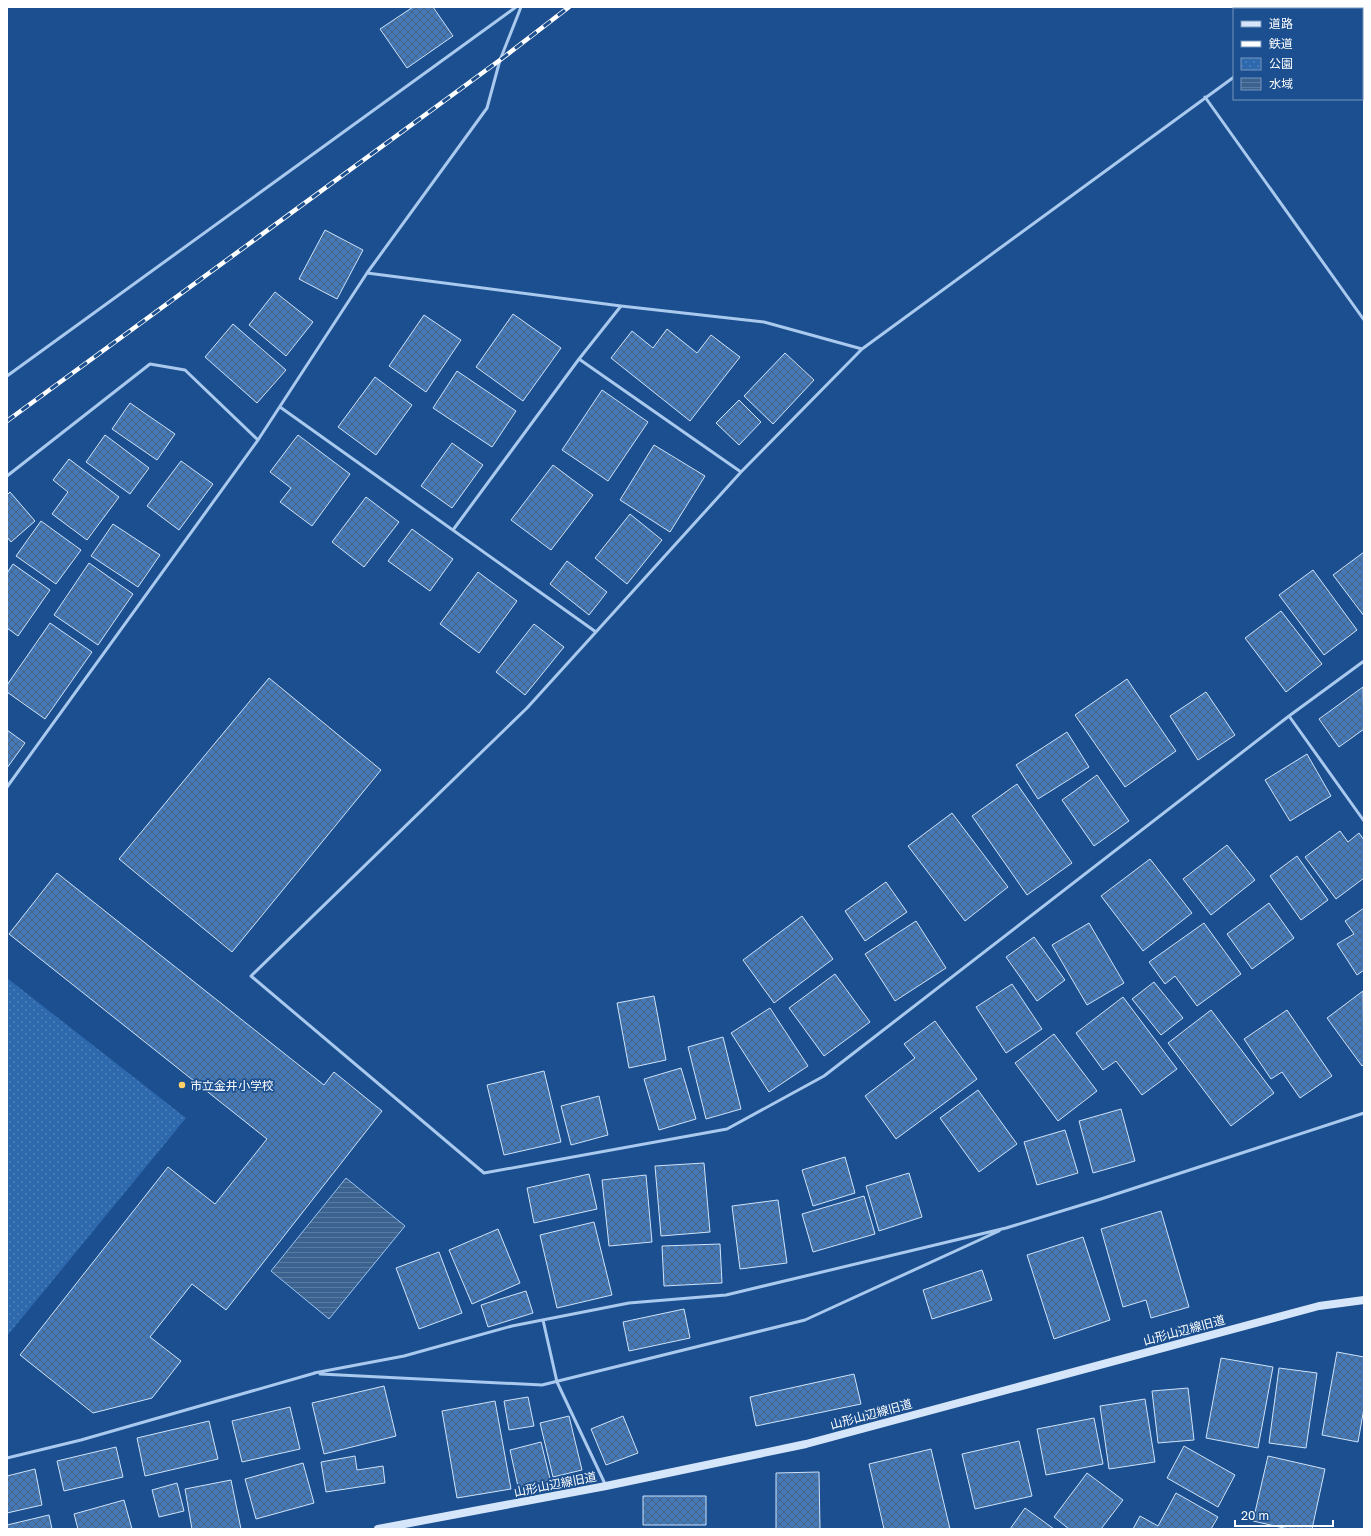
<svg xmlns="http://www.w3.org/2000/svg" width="1371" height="1536" font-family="'Golos Text','Noto Sans JP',sans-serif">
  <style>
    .park { fill: url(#park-dots) }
    .water { fill: url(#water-rules); stroke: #9cc4f0 }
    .building { fill: url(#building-cross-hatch); stroke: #cfe3fa }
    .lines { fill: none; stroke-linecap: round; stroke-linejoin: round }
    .lane { stroke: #a9c9ee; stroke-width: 3 }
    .secondary { stroke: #d6e6fa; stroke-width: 8 }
    .rail-casing { stroke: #fff; stroke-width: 4.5 }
    .rail { stroke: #1b4f8f; stroke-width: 3; stroke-dasharray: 9; stroke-linecap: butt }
    .poi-dot { fill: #ffd166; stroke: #1b4f8f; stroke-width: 1.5 }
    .labels { text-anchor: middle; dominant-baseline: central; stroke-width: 3.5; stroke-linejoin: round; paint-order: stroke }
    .poi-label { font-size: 12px; fill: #fff; stroke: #1b4f8f; text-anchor: start }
    .street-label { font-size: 12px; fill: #fff; stroke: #1b4f8f }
  </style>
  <defs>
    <pattern id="park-dots" width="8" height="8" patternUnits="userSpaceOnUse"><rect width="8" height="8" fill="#2e69ad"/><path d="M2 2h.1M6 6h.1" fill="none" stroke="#4d80b9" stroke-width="1.8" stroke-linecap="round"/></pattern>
    <pattern id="water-rules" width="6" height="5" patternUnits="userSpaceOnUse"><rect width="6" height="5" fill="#3c6290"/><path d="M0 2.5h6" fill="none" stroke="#597aa1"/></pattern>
    <pattern id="building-cross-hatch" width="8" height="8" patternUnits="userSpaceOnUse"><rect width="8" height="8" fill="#4478b7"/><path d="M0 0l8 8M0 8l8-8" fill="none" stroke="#486282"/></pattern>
  </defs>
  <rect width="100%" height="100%" fill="#1b4f8f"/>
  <!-- park -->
  <path class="park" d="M7,978L186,1118L7,1336Z"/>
  <!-- water -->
  <path class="water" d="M346,1178L405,1226L329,1319L271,1271Z"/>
  <!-- building -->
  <path class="building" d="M413,7H433L453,36L407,68L380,29Z
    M325,230L363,250L337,299L299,279Z
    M275,292L313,322L286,356L249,325Z
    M513,314L561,348L523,401L476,367Z
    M424,315L461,340L426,392L389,366Z
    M233,324L286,370L257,403L205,357Z
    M667,329L697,353L711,335L740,357L690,421L611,358L632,331L653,348Z
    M785,353L814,380L773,424L744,396Z
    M457,371L516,411L492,447L433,408Z
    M375,377L412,405L376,455L338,427Z
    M602,390L648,422L608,481L562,450Z
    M739,400L761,422L739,445L716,423Z
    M130,403L175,434L157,460L112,429Z
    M105,435L149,468L130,494L86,462Z
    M298,435L350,474L312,526L280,502L291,488L270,472Z
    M452,443L483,465L452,508L421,486Z
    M654,445L705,476L670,532L620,500Z
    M69,459L119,497L87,540L52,514L68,492L53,480Z
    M181,461L213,484L179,530L147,506Z
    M553,465L593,495L551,550L511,520Z
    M10,492L35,521L11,542L7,537V495Z
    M366,497L399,522L364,567L332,542Z
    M630,514L662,540L627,584L595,558Z
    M41,521L81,550L56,584L16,556Z
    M113,524L160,555L138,587L91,556Z
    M412,529L453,559L430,591L388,561Z
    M1364,552V616L1333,575Z
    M567,561L607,592L589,615L550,584Z
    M89,563L133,594L98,645L54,615Z
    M13,564L50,590L18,636L7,628V573Z
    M1313,570L1357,630L1324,655L1279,595Z
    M478,572L517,601L479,653L440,624Z
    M1281,611L1322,664L1286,692L1245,638Z
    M50,623L92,652L45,719L7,692V685Z
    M534,624L564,647L525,695L496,672Z
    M269,678L381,770L232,952L119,859Z
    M1127,679L1176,751L1125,787L1075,715Z
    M1363,687L1364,729L1339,747L1319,719Z
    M1206,692L1235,735L1198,760L1170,716Z
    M7,730L25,743L7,768Z
    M1067,732L1089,767L1038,799L1016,765Z
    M1307,754L1331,796L1290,821L1265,780Z
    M1097,775L1129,821L1094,846L1062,800Z
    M1017,784L1072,863L1027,895L972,816Z
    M952,813L1008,887L965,921L908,846Z
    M1340,831L1348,842L1359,833L1364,840V878L1336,899L1305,857Z
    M1227,845L1255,880L1211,915L1183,879Z
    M1297,856L1328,900L1301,920L1270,876Z
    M1150,859L1192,913L1143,951L1101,896Z
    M57,873L324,1085L334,1072L382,1111L226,1310L192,1284L150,1337L181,1361L152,1398L93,1413L20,1355L168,1167L215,1204L267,1139L9,934Z
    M886,882L907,912L865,941L845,911Z
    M1269,903L1294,938L1252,969L1227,934Z
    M1364,908V970L1357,975L1337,944L1354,934L1345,921Z
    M802,916L833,959L774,1003L743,960Z
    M916,921L946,968L895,1001L865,954Z
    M1089,923L1124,983L1087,1005L1052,945Z
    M1204,923L1241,974L1197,1006L1175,976L1165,984L1149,962Z
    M1034,937L1065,980L1037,1001L1006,957Z
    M835,974L870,1022L824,1056L789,1008Z
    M1154,982L1183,1018L1161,1035L1132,999Z
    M1012,984L1042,1029L1006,1053L976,1007Z
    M1363,991L1364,1064L1362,1066L1327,1018Z
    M654,996L666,1060L629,1068L617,1003Z
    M1123,997L1177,1069L1142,1095L1116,1061L1103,1070L1076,1033Z
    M770,1008L808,1066L769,1092L731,1033Z
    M1211,1010L1274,1093L1231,1126L1168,1043Z
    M1287,1010L1332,1076L1300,1098L1282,1072L1271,1079L1244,1039Z
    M935,1021L977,1079L896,1139L865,1096L915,1058L904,1044Z
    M1054,1034L1097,1091L1058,1121L1015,1063Z
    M723,1037L741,1109L706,1119L688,1047Z
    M681,1068L696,1119L659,1130L644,1079Z
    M544,1071L561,1142L504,1155L487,1085Z
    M978,1090L1017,1144L979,1172L940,1118Z
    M599,1096L608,1135L571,1145L561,1106Z
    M1121,1109L1135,1161L1093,1173L1079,1121Z
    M1065,1130L1078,1173L1037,1185L1024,1142Z
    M845,1157L855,1193L813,1206L802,1170Z
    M704,1163L710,1232L661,1236L655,1166Z
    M909,1173L922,1217L879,1231L866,1186Z
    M589,1174L597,1209L534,1223L527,1188Z
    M646,1175L652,1242L609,1246L602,1180Z
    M864,1196L875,1234L813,1252L802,1214Z
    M778,1200L787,1263L740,1269L732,1206Z
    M1161,1211L1189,1307L1151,1318L1146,1300L1123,1307L1101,1229Z
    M594,1222L612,1295L557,1308L540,1235Z
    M498,1229L520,1283L472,1304L449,1250Z
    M1083,1237L1110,1320L1054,1339L1027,1255Z
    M720,1244L722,1283L664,1286L662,1246Z
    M439,1252L462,1313L419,1329L396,1268Z
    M982,1270L992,1300L932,1319L923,1290Z
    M526,1291L533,1313L488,1327L481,1305Z
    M684,1309L690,1338L629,1351L623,1322Z
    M1337,1352L1364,1357V1408L1358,1442L1322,1435Z
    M1221,1358L1273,1367L1258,1448L1206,1438Z
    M1279,1368L1317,1373L1306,1448L1269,1443Z
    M854,1374L861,1404L756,1426L750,1397Z
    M384,1386L396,1436L324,1454L312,1403Z
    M1188,1388L1194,1440L1158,1443L1152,1391Z
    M528,1397L534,1426L509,1430L504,1401Z
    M1145,1399L1155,1462L1109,1469L1100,1406Z
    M495,1401L511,1489L457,1498L442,1411Z
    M290,1407L300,1449L242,1462L232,1421Z
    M569,1416L582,1470L553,1477L540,1423Z
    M623,1416L638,1453L606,1465L591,1429Z
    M1094,1418L1103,1464L1046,1475L1037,1429Z
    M209,1421L218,1459L145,1476L137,1438Z
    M1019,1441L1032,1496L975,1509L962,1454Z
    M541,1442L551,1483L519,1491L510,1450Z
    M1184,1446L1235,1475L1218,1507L1167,1478Z
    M116,1447L123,1477L64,1491L57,1461Z
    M931,1449L950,1529H884L869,1464Z
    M355,1456L357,1470L383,1466L385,1483L326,1492L321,1462Z
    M1268,1456L1325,1469L1312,1529H1288L1253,1521Z
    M303,1463L314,1503L256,1519L245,1479Z
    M35,1469L42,1505L7,1513V1476Z
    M819,1472L820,1529H776V1473Z
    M1087,1473L1123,1500L1101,1529H1069L1054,1517Z
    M231,1480L241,1529H192L185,1489Z
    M177,1483L184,1511L159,1517L152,1490Z
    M1176,1493L1218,1517L1211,1529H1133L1140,1516L1158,1526Z
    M643,1496H706V1525H643Z
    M124,1500L132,1529H78L74,1514Z
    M1025,1508L1054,1529H1010Z
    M49,1515L52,1529H7V1525Z"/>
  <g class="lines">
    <!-- lane -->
    <path class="lane" d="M1329,9L1332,7
      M1205,97L1364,320
      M367,273L621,306L764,322L862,349L1234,77
      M862,349L741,472L527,708L251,976L484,1173L727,1129L824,1076L1289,716L1364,661
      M579,359L741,472
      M7,376L516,7
      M280,407L596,632
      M7,476L150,364L185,370L258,440
      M453,530L579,359L621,306
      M1289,716L1364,821
      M7,787L258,440L367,273L487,108L500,60L521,7
      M543,1320L557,1382L606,1486
      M314,1373L404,1356L512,1326L629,1303L726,1295L1006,1228L1101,1199L1364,1113
      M320,1374L542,1385L805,1320L999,1231
      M7,1458L81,1440L315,1373"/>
    <!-- secondary -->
    <path class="secondary" d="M378,1529L606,1486L806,1444L1319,1306L1364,1300"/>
    <defs>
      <path id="rail" d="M7,421L500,60L569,7"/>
    </defs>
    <!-- rail casing -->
    <use href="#rail" class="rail-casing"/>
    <!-- rail -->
    <use href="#rail" class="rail"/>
  </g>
  <!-- markers -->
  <circle class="poi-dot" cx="182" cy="1085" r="4"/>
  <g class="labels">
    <!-- poi labels -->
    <g class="poi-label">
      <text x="190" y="1085">市立金井小学校</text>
    </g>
    <!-- street labels -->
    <g class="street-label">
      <text transform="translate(1184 1330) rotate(-15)">山形山辺線旧道</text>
      <text transform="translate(871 1414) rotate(-15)">山形山辺線旧道</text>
      <text transform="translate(555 1484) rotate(-11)">山形山辺線旧道</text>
    </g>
  </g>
  <!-- border -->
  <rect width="1371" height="1536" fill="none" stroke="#ffffff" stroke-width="16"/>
  <!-- legend -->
  <rect x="1233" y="8" width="130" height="92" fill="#1b4f8f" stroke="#7695bc"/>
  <rect x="1241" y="21" width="20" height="6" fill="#d6e6fa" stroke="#7695bc"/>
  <text x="1269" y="28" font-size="12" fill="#ffffff">道路</text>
  <rect x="1241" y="41" width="20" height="6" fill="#ffffff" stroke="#7695bc"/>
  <text x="1269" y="48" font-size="12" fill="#ffffff">鉄道</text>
  <rect x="1241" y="58" width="20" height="12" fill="url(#park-dots)" stroke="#7695bc"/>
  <text x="1269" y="68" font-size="12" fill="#ffffff">公園</text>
  <rect x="1241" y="78" width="20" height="12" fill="url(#water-rules)" stroke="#7695bc"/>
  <text x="1269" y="88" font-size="12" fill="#ffffff">水域</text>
  <!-- scale -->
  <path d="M1235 1520v6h98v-6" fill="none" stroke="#ffffff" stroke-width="2"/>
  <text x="1241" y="1520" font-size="12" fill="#ffffff" stroke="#1b4f8f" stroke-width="3" paint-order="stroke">20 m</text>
</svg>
